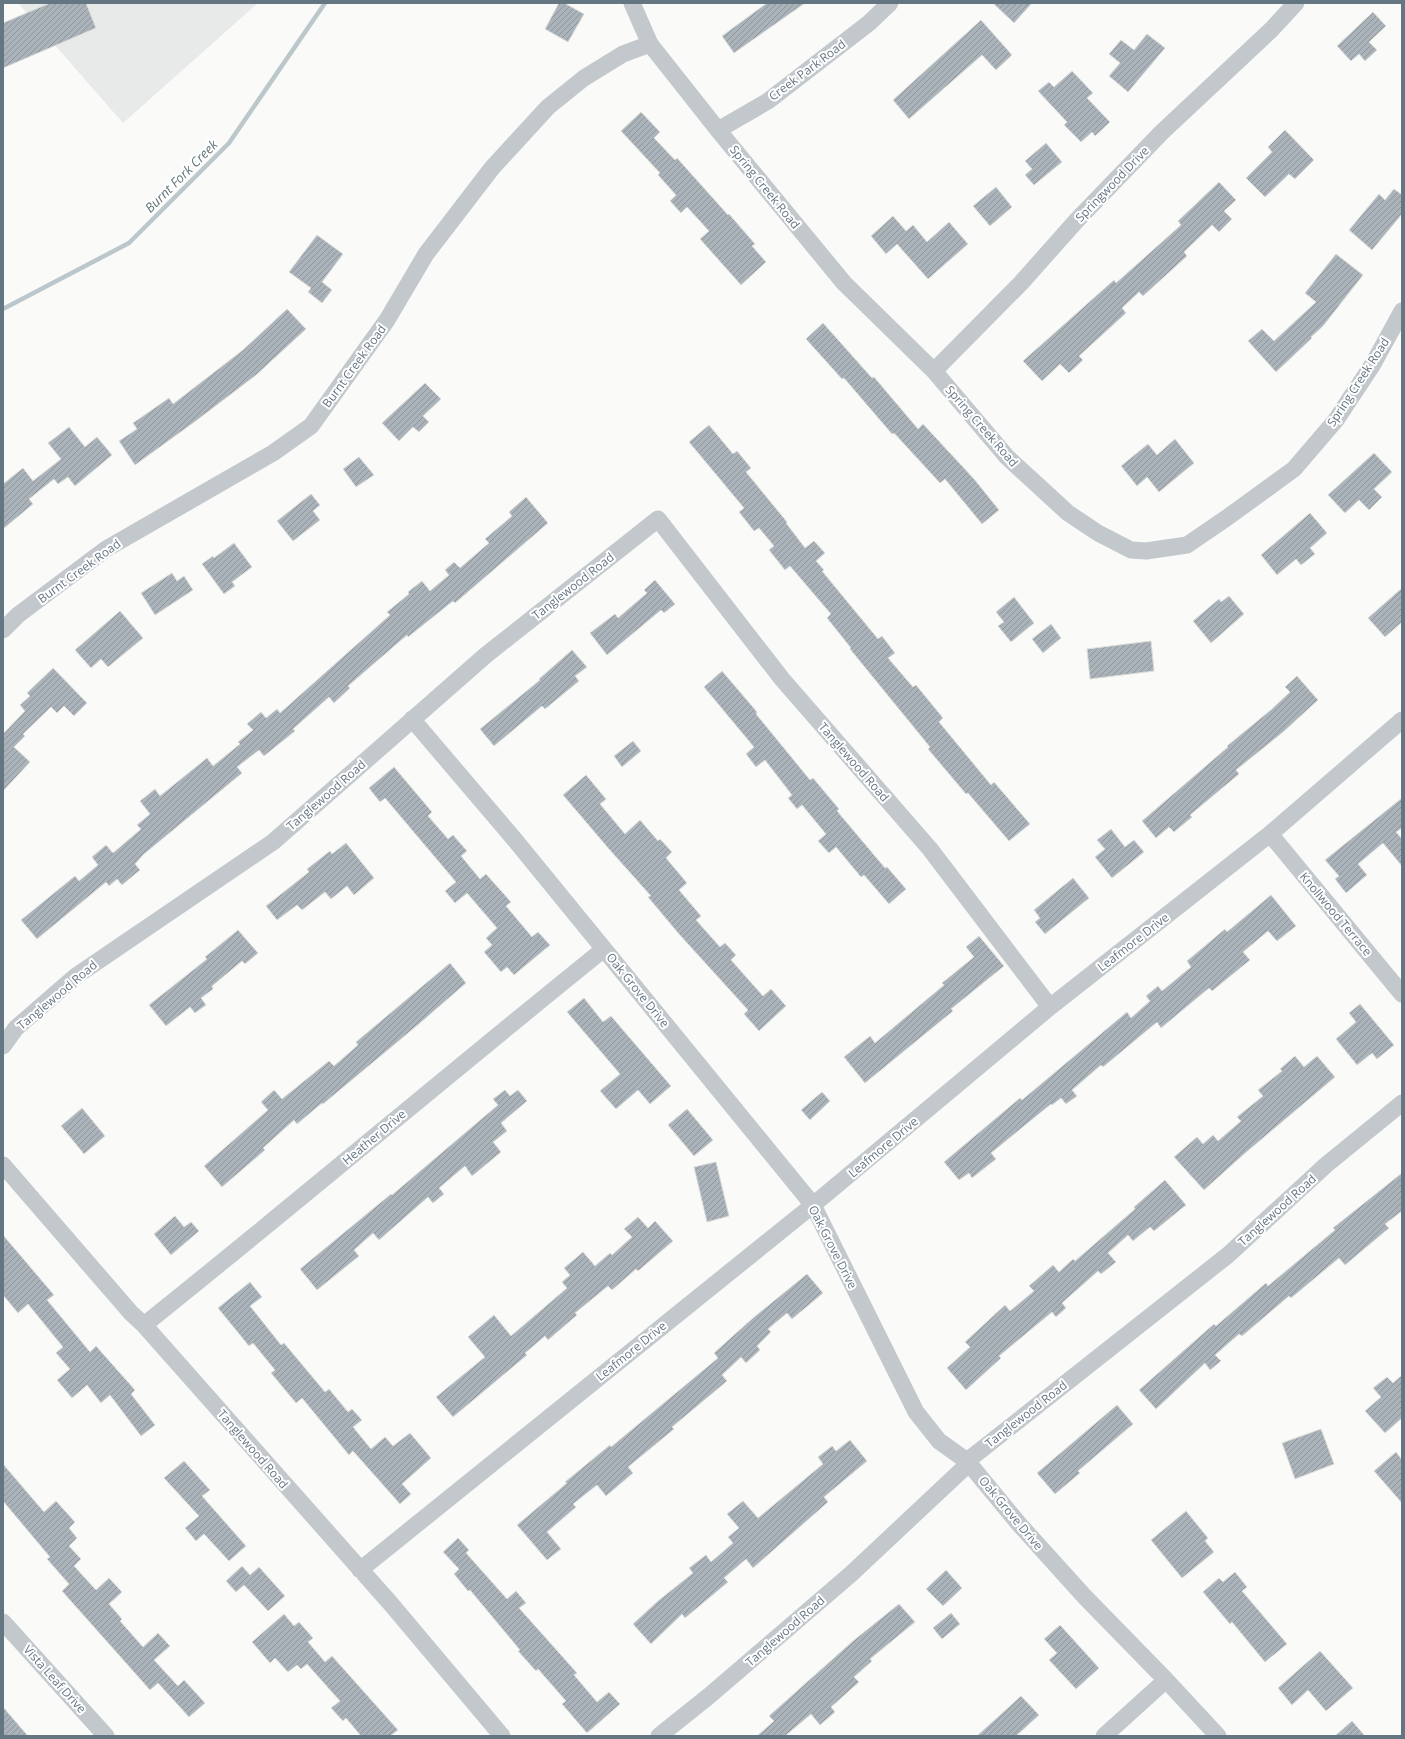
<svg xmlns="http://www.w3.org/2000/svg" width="1405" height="1739" font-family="'Open Sans',sans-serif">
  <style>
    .built { fill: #e8e9e9 }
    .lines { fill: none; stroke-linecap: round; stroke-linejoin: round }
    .stream { stroke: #bbc7cb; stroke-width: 4.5 }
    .building { fill: url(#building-hatch); stroke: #dcdcda }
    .street { stroke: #c3c8cc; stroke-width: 17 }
    .labels { text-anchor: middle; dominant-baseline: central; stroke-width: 4; stroke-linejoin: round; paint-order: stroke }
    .street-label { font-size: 12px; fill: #657683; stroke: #fff }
    .water-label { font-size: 13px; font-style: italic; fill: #60757c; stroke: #fff }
  </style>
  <defs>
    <pattern id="building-hatch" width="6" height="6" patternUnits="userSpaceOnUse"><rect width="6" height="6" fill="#aab3b9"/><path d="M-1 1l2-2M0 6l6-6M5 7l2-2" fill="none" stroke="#8e969c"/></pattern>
  </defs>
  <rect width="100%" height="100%" fill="#fafaf8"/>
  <!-- built -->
  <path class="built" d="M18,3H258L123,123Z"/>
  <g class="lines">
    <!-- stream -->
    <path class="stream" d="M3,309L129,243L229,143L325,3"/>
  </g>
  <!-- building -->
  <path class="building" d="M50,3H86L96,28L3,68V23Z
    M559,3H564L584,14L568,42L545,29Z
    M767,3H805L734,53L722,36Z
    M993,3H1032L1014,23Z
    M1373,12L1386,26L1369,42L1377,50L1365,61L1359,54L1351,61L1337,46Z
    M981,20L1012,55L996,70L982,55L909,119L893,100Z
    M1147,34L1165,48L1128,92L1109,76L1120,63L1109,54L1121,40L1134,50Z
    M1072,71L1093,93L1087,98L1110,122L1095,136L1092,132L1081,142L1064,125L1067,122L1038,91L1049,82L1054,87Z
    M641,112L660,132L654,138L675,160L677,158L728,215L729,214L755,244L752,246L766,262L741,285L700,239L709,231L687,207L681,213L670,201L676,195L658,175L660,173L621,131Z
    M1285,130L1314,160L1295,179L1289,174L1265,197L1246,178L1272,152L1268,147Z
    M1046,143L1062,162L1034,185L1025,175L1032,169L1025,161Z
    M1219,182L1236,200L1224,211L1232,219L1219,232L1212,225L1184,252L1187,256L1143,296L1139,292L1122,308L1126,313L1079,356L1083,360L1069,373L1060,364L1042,381L1023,361L1114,280L1116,283L1181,225L1178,221Z
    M996,187L1012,207L990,226L973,206Z
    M1394,189L1402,195V214L1372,250L1349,230L1379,194L1385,200Z
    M893,216L906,231L913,225L927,242L949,222L968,244L928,279L897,244L886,254L871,236Z
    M317,235L343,254L322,282L332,290L322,303L308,292L311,288L289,272Z
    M1336,254L1363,275L1323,326L1311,337L1312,338L1276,372L1248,341L1262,329L1274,341L1316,302L1305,293Z
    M287,309L306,329L256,375L197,420L135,465L119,441L137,429L133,423L169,398L173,404L243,350Z
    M823,323L872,378L874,377L918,429L923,424L974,479L999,510L982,524L945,479L940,483L894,433L892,434L844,378L842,379L806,339Z
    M425,383L441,399L423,416L429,422L419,432L413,427L399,441L382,423Z
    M709,425L733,454L737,451L751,468L746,472L787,522L786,523L805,548L814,541L825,553L816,561L824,570L822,571L878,639L882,636L895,653L888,658L913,687L916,685L943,718L939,722L991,785L994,782L1030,824L1009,841L968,793L966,794L928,749L930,747L850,649L851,648L827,618L831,614L790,566L785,570L769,550L774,546L759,528L754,531L739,512L744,508L689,442Z
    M69,427L85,447L97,437L112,455L75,486L68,477L58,484L54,479L29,499L33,504L3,529V484L23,468L33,481L61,459L48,443Z
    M1175,439L1194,463L1159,492L1147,477L1137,486L1121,466L1148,444L1157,455Z
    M1374,453L1392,472L1374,489L1382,497L1369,510L1359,500L1345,513L1328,495Z
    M359,457L374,475L356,487L343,469Z
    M311,494L320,505L313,511L320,520L293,541L277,521Z
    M526,497L548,523L455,603L453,601L408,637L407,635L348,686L350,688L334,703L329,697L293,729L295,731L264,756L259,750L237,767L242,773L144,854L135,864L140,870L122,885L117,879L109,886L106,882L37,939L21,920L75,876L79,881L98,865L92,857L106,845L113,853L141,829L137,825L150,814L140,801L155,789L160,796L207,758L213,766L240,744L238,742L253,730L247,724L261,712L266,718L277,709L280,713L390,615L387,612L409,594L408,592L422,581L430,591L449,575L445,570L454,562L460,568L489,543L485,539L512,516L509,512Z
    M1310,513L1327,533L1310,548L1315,554L1301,565L1296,559L1277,575L1261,555Z
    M234,543L252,567L232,582L235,586L224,594L202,564L213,556L214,558Z
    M172,573L177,581L184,576L193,590L155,615L141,593Z
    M655,580L675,604L664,613L661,610L607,655L590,633L615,614L618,618L647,593L644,590Z
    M1402,588V622L1385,637L1368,618Z
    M1229,596L1244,614L1211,643L1193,621L1219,599L1221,602Z
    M1014,597L1034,623L1011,642L998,626L1004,622L996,612Z
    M120,611L143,638L108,667L101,659L91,668L75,650Z
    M1051,624L1061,638L1043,653L1032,639Z
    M1151,641L1154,671L1090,679L1087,649Z
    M572,650L587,667L575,676L579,681L545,709L542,706L494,746L480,729L540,680L539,679Z
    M53,668L87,703L74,716L64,706L57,713L51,707L23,734L25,736L14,747L30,762L3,791V734L25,711L20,705L30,696L27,693Z
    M722,671L757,712L756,714L810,780L813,778L839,809L837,811L885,868L887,867L906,889L889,904L864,875L861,877L836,847L829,853L818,841L826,834L802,805L797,809L788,798L792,795L765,760L756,767L746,754L754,747L704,687Z
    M1297,676L1318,700L1283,732L1236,770L1239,774L1190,815L1192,817L1174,832L1169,827L1156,838L1142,821L1228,747L1227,746L1272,709L1290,692L1285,687Z
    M633,741L641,751L622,767L614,756Z
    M394,767L432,812L428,816L448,839L453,835L467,851L461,856L480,879L486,874L511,902L506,906L532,937L538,932L550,945L514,975L507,967L501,972L484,952L492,945L486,938L497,928L467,893L455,903L445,891L456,882L385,798L380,802L369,788Z
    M586,775L606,799L600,804L625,834L640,820L658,841L660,839L672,852L666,858L687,883L679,890L701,916L696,920L720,947L725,943L736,955L731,960L763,996L771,989L786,1006L759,1031L744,1014L748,1010L679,934L648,897L651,896L609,849L563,795Z
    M1402,798V828L1396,832L1402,839V866L1383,843L1358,864L1367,875L1346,893L1335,879L1339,876L1325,860Z
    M1111,829L1125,847L1134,840L1144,852L1112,878L1095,857L1105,849L1097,840Z
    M346,843L374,878L354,895L347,886L331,899L325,892L302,910L297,905L277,920L266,906L309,872L307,869L330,851L332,854Z
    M1073,878L1089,898L1045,934L1035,922L1040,918L1034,910Z
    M1271,895L1296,926L1277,941L1268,931L1243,952L1250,960L1212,991L1209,988L1161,1028L1157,1022L1103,1067L1101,1065L1072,1090L1077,1096L1066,1104L1061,1098L1052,1105L1051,1104L991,1153L996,1159L972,1178L969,1173L959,1180L944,1162L1020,1098L1022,1100L1127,1012L1131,1018L1150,1001L1146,996L1158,986L1162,991L1191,967L1187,961L1225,929L1227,932Z
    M238,930L258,953L245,964L242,961L212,986L213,989L201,998L206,1005L195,1013L190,1007L166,1026L149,1005L207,959L205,957Z
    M979,936L1004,966L951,1009L953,1011L865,1083L844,1057L870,1036L875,1043L944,985L942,983L974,957L966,947Z
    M450,963L466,983L420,1023L323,1104L322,1103L297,1124L294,1120L263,1148L265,1150L222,1187L204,1166L268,1110L261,1102L274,1090L282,1099L329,1061L334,1066L358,1045L356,1042Z
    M584,998L603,1022L611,1016L671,1086L650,1104L638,1090L616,1109L600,1091L620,1074L567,1012Z
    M1360,1004L1394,1045L1377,1059L1372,1053L1357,1065L1336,1039L1356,1022L1349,1013Z
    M1295,1056L1304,1067L1317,1056L1335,1077L1244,1154L1204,1190L1174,1157L1197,1137L1203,1144L1213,1135L1218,1141L1241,1121L1237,1117L1263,1096L1258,1090L1282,1071L1280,1069Z
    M505,1090L510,1096L518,1090L527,1101L501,1123L507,1131L493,1142L501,1152L472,1176L465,1166L439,1188L444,1194L433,1203L428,1197L379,1240L373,1233L354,1250L359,1256L317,1290L300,1269L391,1194L392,1195L498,1105L493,1099Z
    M822,1092L830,1101L810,1120L801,1110Z
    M82,1108L105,1136L84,1154L61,1126Z
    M687,1109L713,1140L694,1156L668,1125Z
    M716,1162L729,1216L707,1222L694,1167Z
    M1402,1173V1211L1385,1224L1389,1228L1345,1265L1339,1258L1291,1298L1289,1296L1242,1336L1239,1334L1215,1355L1221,1361L1210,1370L1205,1363L1156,1409L1139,1390L1214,1324L1216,1326L1266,1283L1268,1286L1335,1230L1333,1228Z
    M1165,1180L1186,1205L1154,1231L1150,1227L1133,1241L1128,1235L1108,1253L1116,1262L1101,1274L1098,1271L1062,1303L1066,1308L1056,1317L1052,1312L999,1356L1001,1358L966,1390L947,1368L970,1347L965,1342L1005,1305L1010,1311L1034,1291L1029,1286L1053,1265L1059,1272L1073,1259L1075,1261L1135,1209L1134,1207Z
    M175,1216L184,1227L191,1222L199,1231L171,1255L154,1234Z
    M638,1217L648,1228L655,1221L673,1241L638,1271L636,1269L612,1290L608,1286L575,1313L577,1315L548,1340L545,1336L525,1353L527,1355L453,1417L436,1397L485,1357L468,1337L494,1315L511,1336L567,1288L562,1282L570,1275L564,1268L583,1252L595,1266L610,1253L612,1255L632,1237L624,1229Z
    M3,1235L54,1295L47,1300L90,1352L96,1346L135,1390L131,1394L155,1425L141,1436L110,1395L101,1403L87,1385L72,1398L57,1380L70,1369L56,1353L63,1347L28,1304L18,1313L3,1295Z
    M807,1274L823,1293L792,1319L787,1313L768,1329L771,1332L757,1346L760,1350L746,1363L741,1357L722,1375L727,1381L672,1427L674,1429L628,1467L633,1473L606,1496L597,1485L573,1504L576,1507L547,1532L561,1549L547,1560L517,1525L567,1483L565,1482L610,1445L611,1447L718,1358L714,1353L753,1318Z
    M250,1282L262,1297L250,1306L281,1345L284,1343L325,1392L329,1389L348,1412L352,1409L362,1420L353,1427L371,1449L385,1437L393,1446L410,1433L431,1458L402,1484L411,1494L400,1504L353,1451L349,1455L302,1398L296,1403L271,1373L275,1370L253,1343L249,1346L218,1308Z
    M1402,1375V1418L1385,1433L1365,1411L1381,1397L1373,1388L1387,1377L1393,1383Z
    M1117,1405L1133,1424L1078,1471L1080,1473L1055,1494L1037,1473Z
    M1321,1429L1334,1464L1295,1479L1282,1443Z
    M850,1440L867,1461L824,1497L828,1502L753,1568L746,1559L724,1578L728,1582L685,1618L682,1614L651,1644L633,1624L658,1601L693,1573L689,1568L706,1555L711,1562L733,1543L728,1537L739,1528L727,1514L743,1501L758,1518L823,1464L818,1457L832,1446L836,1451Z
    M1396,1452L1402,1460V1503L1374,1471Z
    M184,1461L210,1490L202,1496L246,1546L229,1561L204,1534L196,1541L185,1528L199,1516L164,1478Z
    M3,1464L44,1512L56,1501L75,1522L69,1528L77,1538L69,1546L81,1559L74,1566L96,1590L109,1578L122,1592L109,1604L122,1619L120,1621L143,1647L158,1633L170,1646L154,1660L178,1686L184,1680L205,1703L189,1717L158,1683L150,1690L62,1591L69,1584L47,1559L50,1557L3,1501Z
    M1186,1511L1208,1538L1205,1541L1214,1552L1182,1578L1151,1540Z
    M458,1538L469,1550L466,1553L507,1599L516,1591L526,1603L519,1608L577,1673L574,1675L597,1702L609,1692L620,1704L587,1733L562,1704L566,1701L538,1669L536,1671L518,1651L520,1650L470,1590L468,1591L454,1574L459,1569L443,1552Z
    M242,1566L250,1575L259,1567L285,1596L268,1611L244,1585L236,1592L226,1581Z
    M946,1570L962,1588L943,1606L926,1589Z
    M1235,1572L1247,1587L1242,1591L1287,1644L1265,1662L1232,1622L1230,1624L1203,1592L1219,1578L1223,1582Z
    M899,1604L915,1622L870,1659L872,1661L854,1677L859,1682L831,1707L835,1712L820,1725L811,1714L785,1736H757L774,1721L769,1716L853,1641Z
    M951,1613L960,1624L942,1639L933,1628Z
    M284,1614L294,1626L299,1622L313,1638L308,1642L325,1662L332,1656L398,1730L390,1736H361L346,1718L343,1721L331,1708L340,1701L307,1664L301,1669L297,1665L288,1672L275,1658L270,1663L252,1642Z
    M1060,1625L1099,1668L1076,1689L1049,1660L1057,1653L1044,1639Z
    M1320,1651L1353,1688L1326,1711L1308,1690L1292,1705L1278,1688Z
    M1021,1696L1039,1715L1016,1736H977Z
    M3,1707L28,1736H3Z
    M1352,1721L1365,1736H1335Z"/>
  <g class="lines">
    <!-- street -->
    <path class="street" d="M632,3L650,44L718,130L844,283L934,371L1007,457L1068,513L1098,533L1131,550L1146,551L1187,545L1228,517L1294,469L1336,420L1373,364L1402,311
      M718,130L768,101L869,23L890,3
      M934,371L1021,283L1077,220L1162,132L1271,30L1296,3
      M3,630L18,615L106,549L273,453L311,426L387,320L426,254L492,168L548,107L584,78L623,54L650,44
      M412,719L515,840L813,1205L916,1412L939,1441L967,1461L1019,1524L1084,1596L1166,1680L1218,1736
      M1270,834L1402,994
      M3,1046L16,1028L76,976L273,842L486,655L658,519L782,679L930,849L1050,1007
      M3,1165L131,1313L144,1325L391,1604L502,1736
      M144,1325C299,1201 450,1073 604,949
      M360,1570L813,1205L1050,1007L1270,834L1402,720
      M3,1622L106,1736
      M659,1736L709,1696L851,1574L964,1468L967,1461L1228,1255L1326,1165L1402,1103
      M1104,1736L1166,1680"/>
  </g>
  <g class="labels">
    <!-- street labels -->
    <g class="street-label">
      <text transform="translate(807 70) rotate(-37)">Creek Park Road</text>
      <text transform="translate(1112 184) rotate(-46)">Springwood Drive</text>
      <text transform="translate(765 187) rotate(51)">Spring Creek Road</text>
      <text transform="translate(354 366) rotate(-54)">Burnt Creek Road</text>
      <text transform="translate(1358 382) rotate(-57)">Spring Creek Road</text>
      <text transform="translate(982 426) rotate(49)">Spring Creek Road</text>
      <text transform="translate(79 571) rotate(-36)">Burnt Creek Road</text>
      <text transform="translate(573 586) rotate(-38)">Tanglewood Road</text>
      <text transform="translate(854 762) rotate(49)">Tanglewood Road</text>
      <text transform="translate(326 795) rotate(-41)">Tanglewood Road</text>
      <text transform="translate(1336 914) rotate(50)">Knollwood Terrace</text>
      <text transform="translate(1133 942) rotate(-38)">Leafmore Drive</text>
      <text transform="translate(638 990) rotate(51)">Oak Grove Drive</text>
      <text transform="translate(57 995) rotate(-40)">Tanglewood Road</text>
      <text transform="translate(374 1137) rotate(-40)">Heather Drive</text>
      <text transform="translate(883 1147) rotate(-40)">Leafmore Drive</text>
      <text transform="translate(1277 1210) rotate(-42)">Tanglewood Road</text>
      <text transform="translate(833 1247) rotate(63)">Oak Grove Drive</text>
      <text transform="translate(631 1351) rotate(-39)">Leafmore Drive</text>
      <text transform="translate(1026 1414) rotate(-38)">Tanglewood Road</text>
      <text transform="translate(253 1449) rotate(49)">Tanglewood Road</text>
      <text transform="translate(1011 1513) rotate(50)">Oak Grove Drive</text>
      <text transform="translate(785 1631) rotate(-41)">Tanglewood Road</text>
      <text transform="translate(55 1679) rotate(48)">Vista Leaf Drive</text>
    </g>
    <!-- water labels -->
    <g class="water-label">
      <text transform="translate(181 176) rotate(-45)">Burnt Fork Creek</text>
    </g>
  </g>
  <!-- border -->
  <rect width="1405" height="1739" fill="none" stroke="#657683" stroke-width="8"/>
</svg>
